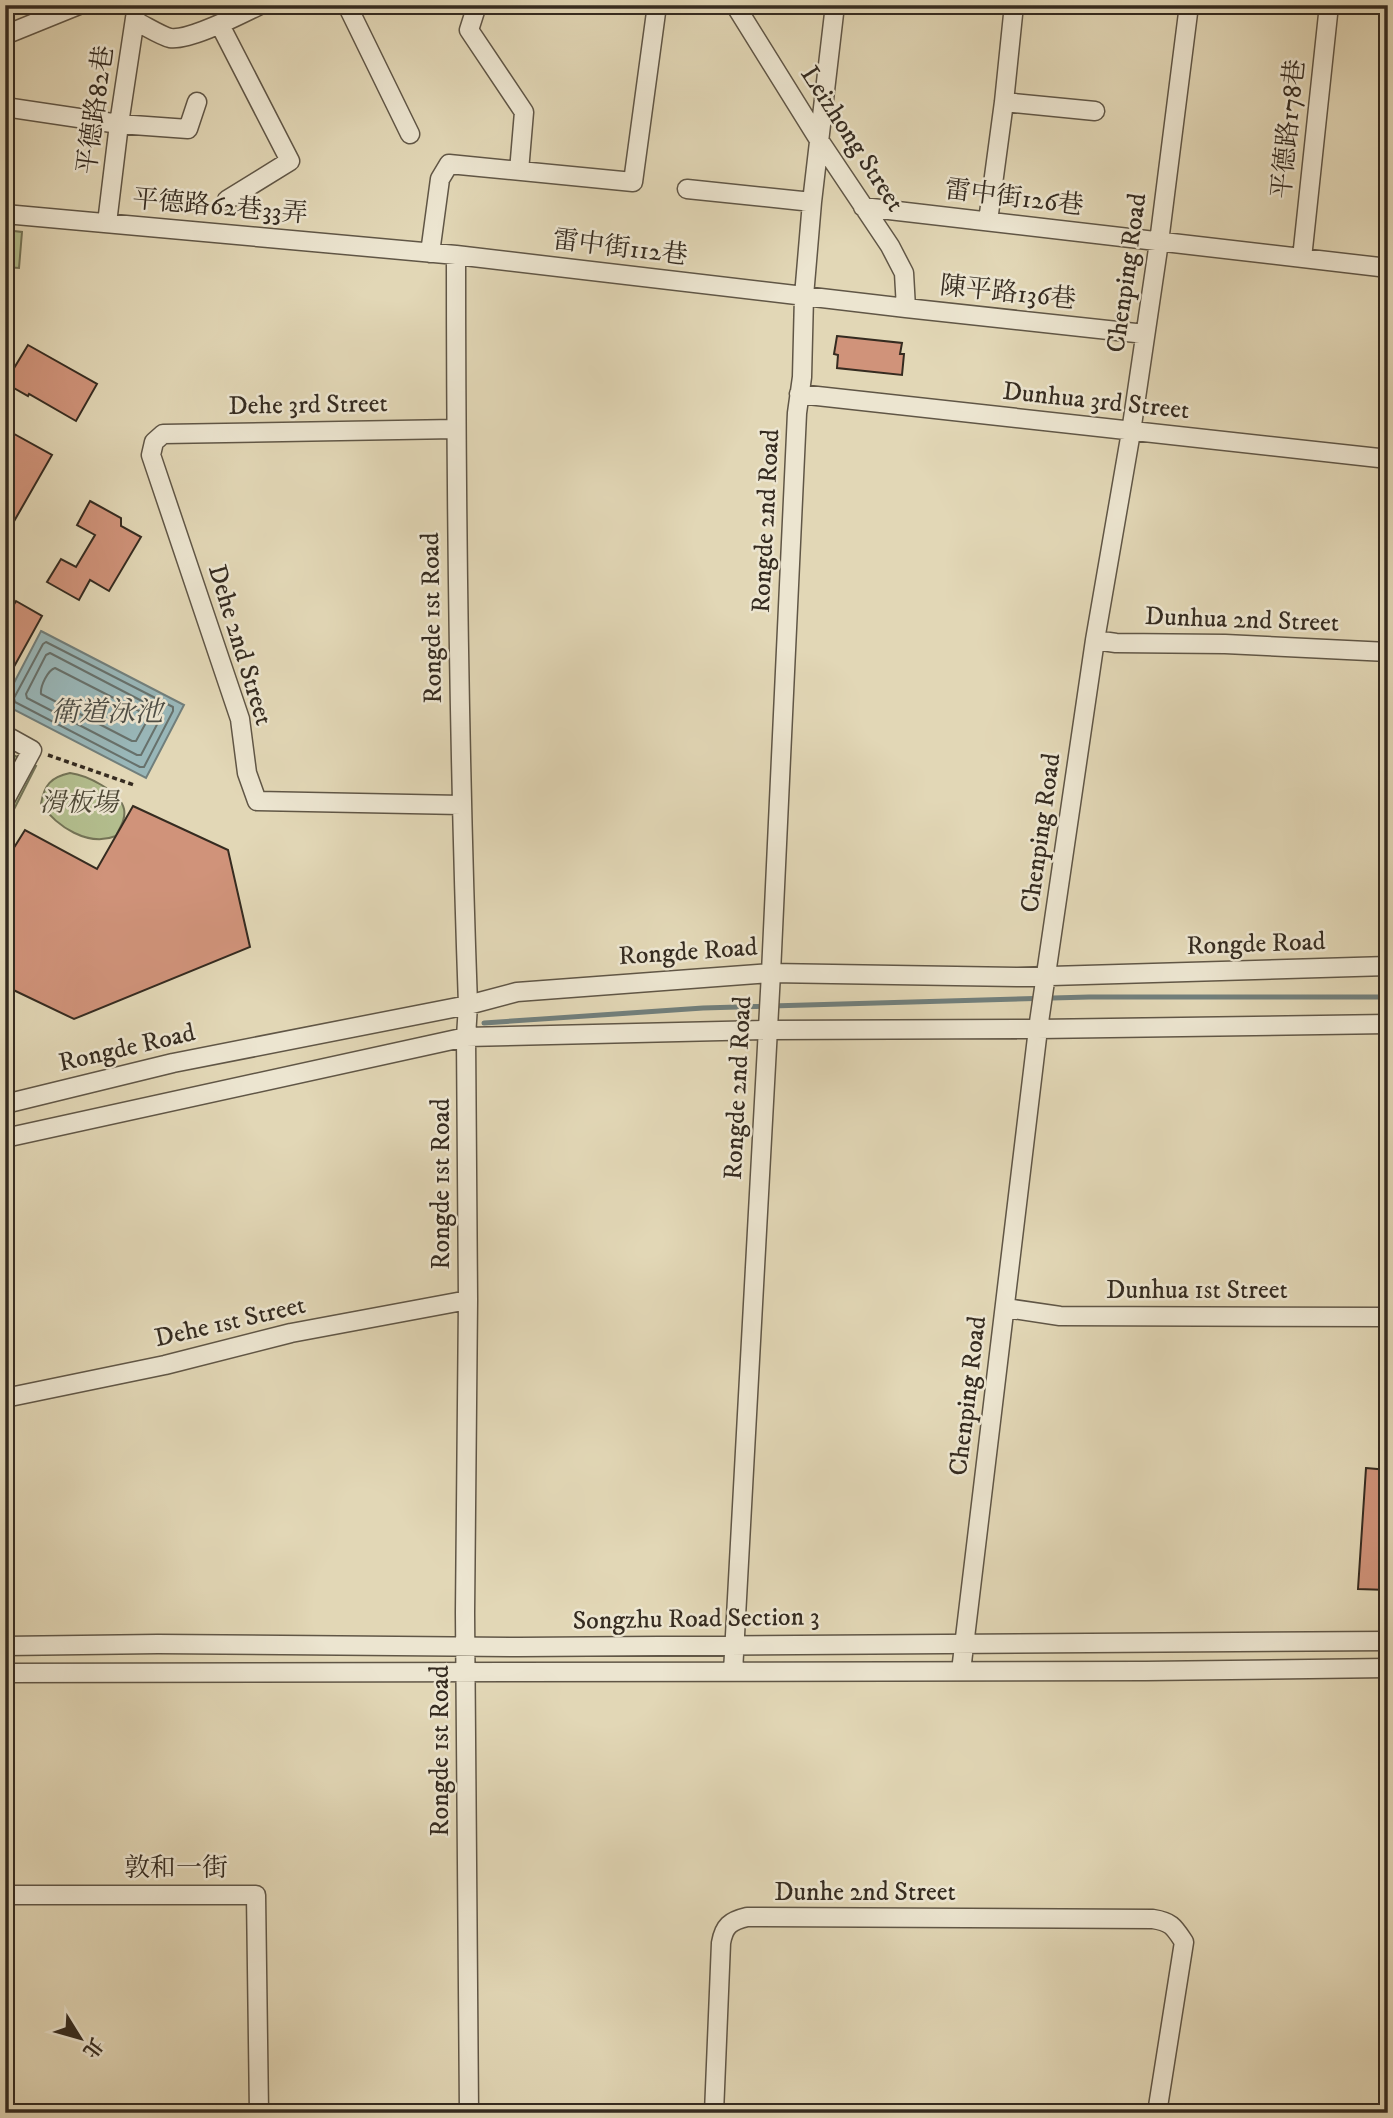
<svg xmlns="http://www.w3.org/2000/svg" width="1393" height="2118" font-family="'IM FELL DW Pica','Noto Serif TC',serif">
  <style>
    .green { fill: #b3be8e; stroke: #747457; stroke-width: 2 }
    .water { fill: #99b7b9; stroke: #717f7c; stroke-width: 2 }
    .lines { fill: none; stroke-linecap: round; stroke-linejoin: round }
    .shore { stroke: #67716c; stroke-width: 2 }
    .stream { stroke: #717f7c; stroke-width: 5 }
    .building { fill: #d0937a; stroke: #352b20; stroke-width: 2 }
    .minor-casing { stroke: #605646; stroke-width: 21 }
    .path { stroke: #352b20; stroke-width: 3.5; stroke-dasharray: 5 3.5; stroke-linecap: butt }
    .minor { stroke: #ece5d0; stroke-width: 18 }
    .labels { text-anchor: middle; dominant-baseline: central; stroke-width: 5; stroke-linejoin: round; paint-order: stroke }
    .street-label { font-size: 26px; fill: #352b20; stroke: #ece5d0 }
    .park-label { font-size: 26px; font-style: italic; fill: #4e4836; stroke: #ece5d0 }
    .water-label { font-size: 28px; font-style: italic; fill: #4e4e46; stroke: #ece5d0 }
  </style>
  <rect width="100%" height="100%" fill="#e2d7b6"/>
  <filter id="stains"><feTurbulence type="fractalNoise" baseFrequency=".00286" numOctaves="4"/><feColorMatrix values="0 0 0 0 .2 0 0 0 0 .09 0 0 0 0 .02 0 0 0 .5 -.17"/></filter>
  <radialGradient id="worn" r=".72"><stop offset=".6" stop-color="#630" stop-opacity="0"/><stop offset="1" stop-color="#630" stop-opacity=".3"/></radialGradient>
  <!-- green -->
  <path class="green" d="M5,230L22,232L19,268L5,267Z
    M5,751L36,766L5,827Z
    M70,773C86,775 120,791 124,809C126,819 120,827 116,836C88,847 57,827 41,804C44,785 51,777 70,773Z"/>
  <!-- water -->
  <path class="water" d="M41,631L184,705L146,778L5,705V700Z"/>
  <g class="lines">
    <!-- shore -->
    <path class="shore" d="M46,642L173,707V711L144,767H140L15,702L14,698L43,644Z
      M50,653L161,711L162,715L141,755H137L27,698L26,694L46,655Z
      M55,668L147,715L148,719L136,741H132L41,694C40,686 48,670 55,668Z"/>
    <!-- stream -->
    <path class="stream" d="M484,1023L703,1008L1089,997H1388"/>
  </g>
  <!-- building -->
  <path class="building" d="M837,336L902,343L900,354H904L902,375L837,368L838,355L834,354Z
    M28,345L97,384L76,421L29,394L28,396L5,383Z
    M7,430L52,455L5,537V452Z
    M90,501L121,518V526L141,537L109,591L90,580L79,600L47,582L61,559L76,567L95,535L77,525Z
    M16,601L42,616L5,683V620Z
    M133,806L228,850L250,947L74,1019L5,986V862L25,830L97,869Z
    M1366,1468L1388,1470V1590L1358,1589Z"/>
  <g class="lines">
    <defs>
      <path id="minor" d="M347,5L410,134
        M477,5L469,30L524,112L519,171
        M735,5L819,140L890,246L904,273L906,308
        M135,21C144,25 161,36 170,38C190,41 241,14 260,5
        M220,25L290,161L227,200
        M5,35L79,5
        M1004,102L1095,111
        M5,107L119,124L188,129L197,102
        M687,189L812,202
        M863,207L1388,268
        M5,214L456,255L906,308L1145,334
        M988,221L1004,102L1014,5
        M107,223L119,124L137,5
        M430,253L440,179L449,164L633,182L657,5
        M456,255C456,505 459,755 468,1005L466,1037L468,1300L465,1613L469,2113
        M1302,258L1329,5
        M799,394L1388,459
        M455,429L163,434L154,442L151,455L240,719L247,773L257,801L461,805
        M1095,640L1116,643L1225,644L1388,652
        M5,735L32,750L5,800
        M5,1104L173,1063L468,1005L517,992L771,973L1017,977L1388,966
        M5,1138L466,1037L768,1030L1038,1029L1388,1024
        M1006,1308L1060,1316L1388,1317
        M5,1398L165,1365L291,1333L468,1300
        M5,1646L158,1644L519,1647L1388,1641
        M961,1671L1038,1029L1095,640L1131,432L1159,242L1189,5
        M733,1672L771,973L797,413L802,377L804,296L812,202L835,5
        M5,1673L1146,1671L1388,1668
        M5,1895H256L259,2113
        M714,2113L721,1943C724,1926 730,1921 747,1917L1153,1919C1172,1922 1174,1927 1184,1942L1157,2113"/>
    </defs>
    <!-- minor casing -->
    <use href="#minor" class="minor-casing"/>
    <!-- path -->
    <path class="path" d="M48,755L134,785"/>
    <!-- minor -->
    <use href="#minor" class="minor"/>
  </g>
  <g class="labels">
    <!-- street labels -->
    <g class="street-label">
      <text transform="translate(96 110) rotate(-82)">平德路82巷</text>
      <text transform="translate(1289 129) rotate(-84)">平德路178巷</text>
      <text transform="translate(852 139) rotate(57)">Leizhong Street</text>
      <text transform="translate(1014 198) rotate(7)">雷中街126巷</text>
      <text transform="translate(220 207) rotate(5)">平德路62巷33弄</text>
      <text transform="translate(620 248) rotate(7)">雷中街112巷</text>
      <text transform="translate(1127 273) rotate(-82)">Chenping Road</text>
      <text transform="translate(1008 293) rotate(6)">陳平路136巷</text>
      <text transform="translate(1096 401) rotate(6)">Dunhua 3rd Street</text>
      <text transform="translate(308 405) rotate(-1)">Dehe 3rd Street</text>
      <text transform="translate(766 521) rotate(-87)">Rongde 2nd Road</text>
      <text transform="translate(432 618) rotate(-91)">Rongde 1st Road</text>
      <text transform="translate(1242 620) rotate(2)">Dunhua 2nd Street</text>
      <text transform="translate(240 645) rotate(73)">Dehe 2nd Street</text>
      <text transform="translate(1041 833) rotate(-82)">Chenping Road</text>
      <text transform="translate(1256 944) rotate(-2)">Rongde Road</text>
      <text transform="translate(688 952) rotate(-4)">Rongde Road</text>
      <text transform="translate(127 1048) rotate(-13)">Rongde Road</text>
      <text transform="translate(738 1088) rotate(-87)">Rongde 2nd Road</text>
      <text transform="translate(441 1184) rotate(-90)">Rongde 1st Road</text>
      <text x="1197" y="1290">Dunhua 1st Street</text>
      <text transform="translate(230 1322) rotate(-13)">Dehe 1st Street</text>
      <text transform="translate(968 1396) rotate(-83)">Chenping Road</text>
      <text transform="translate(696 1619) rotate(-1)">Songzhu Road Section 3</text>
      <text transform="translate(440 1751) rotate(-90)">Rongde 1st Road</text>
      <text x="176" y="1868">敦和一街</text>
      <text x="865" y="1892">Dunhe 2nd Street</text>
    </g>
    <!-- park labels -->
    <g class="park-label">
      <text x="79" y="803">滑板場</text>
    </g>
    <!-- water labels -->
    <g class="water-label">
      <text x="107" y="712">衛道泳池</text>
    </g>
  </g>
  <!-- margin -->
  <rect width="1393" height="2118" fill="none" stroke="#e2d7b6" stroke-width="28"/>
  <rect x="7" y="7" width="1379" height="2104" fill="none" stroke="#352b20" stroke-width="3.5"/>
  <rect x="14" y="14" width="1365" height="2090" fill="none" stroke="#352b20" stroke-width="2"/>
  <!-- north arrow -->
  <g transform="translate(80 2038) rotate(127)" stroke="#ece5d0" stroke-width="5" paint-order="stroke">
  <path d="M0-5L12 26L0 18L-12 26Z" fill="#352b20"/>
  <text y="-10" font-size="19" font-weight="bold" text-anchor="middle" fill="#352b20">北</text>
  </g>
  <rect width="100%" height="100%" filter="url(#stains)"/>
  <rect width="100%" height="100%" fill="url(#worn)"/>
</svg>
